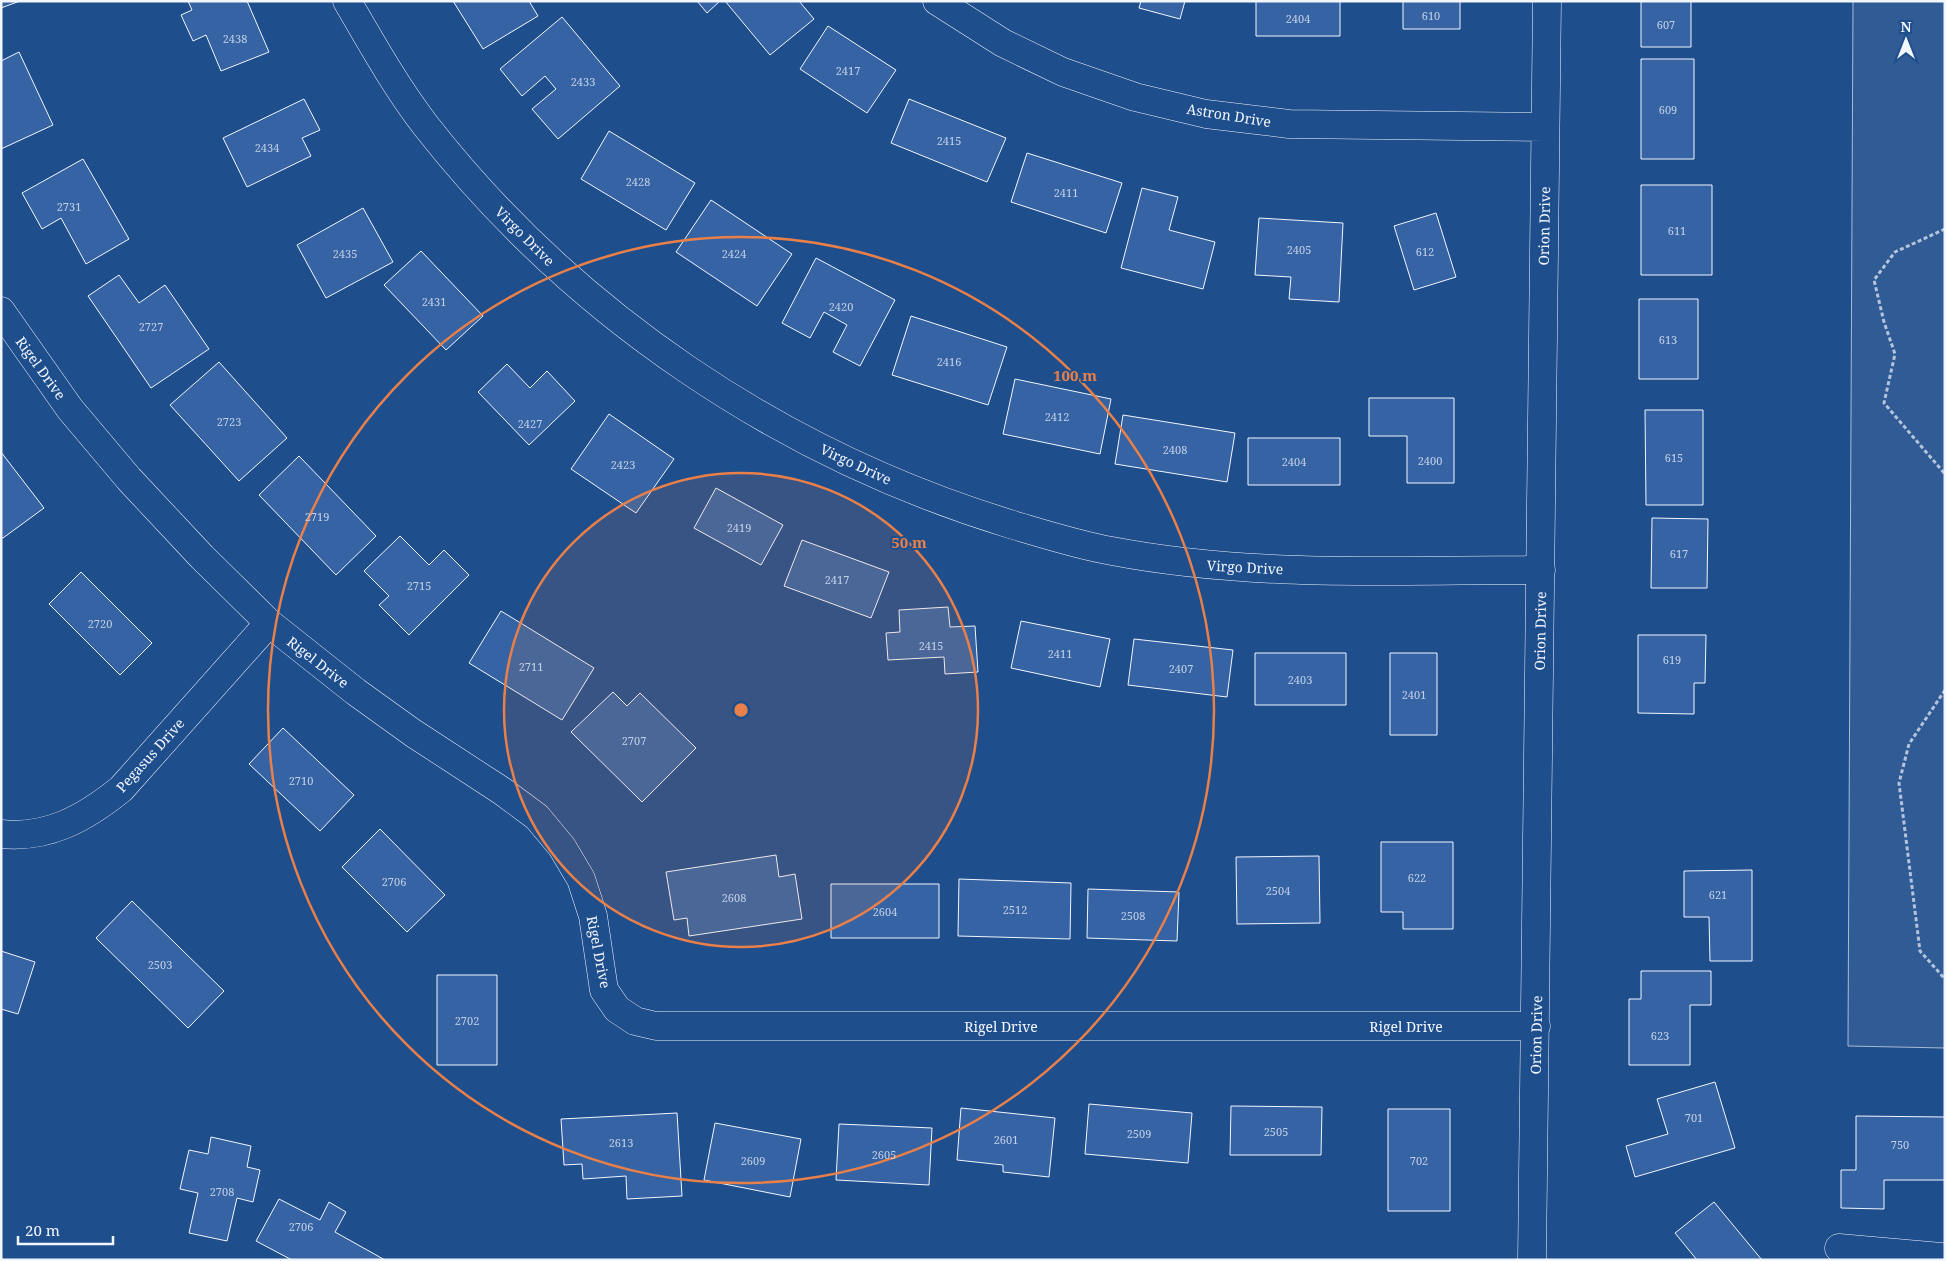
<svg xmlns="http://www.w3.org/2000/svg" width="1946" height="1261" font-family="'Noto Serif',serif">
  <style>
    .built { fill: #305b95; stroke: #a8bbd7 }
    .building { fill: #3563a3; stroke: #f2f6ff }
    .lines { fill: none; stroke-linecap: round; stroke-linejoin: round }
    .street-casing { stroke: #f2f6ff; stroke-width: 29 }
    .path { stroke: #b3c4dc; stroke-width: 3; stroke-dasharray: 4 2.5; stroke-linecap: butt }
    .street { stroke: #1f4e8c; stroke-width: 28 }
    .ring { fill: none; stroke: #ea8049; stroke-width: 2.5 }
    .labels { text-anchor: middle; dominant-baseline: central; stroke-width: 4; stroke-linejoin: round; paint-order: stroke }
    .number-label { font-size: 11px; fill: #c3d1e8 }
    .street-label { font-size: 14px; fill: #f2f6ff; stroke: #1f4e8c }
    .centre { fill: #ea8049; stroke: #1f4e8c; stroke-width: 2.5 }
    .ring-label { font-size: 15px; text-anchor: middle; font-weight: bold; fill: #ea8049; stroke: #1f4e8c; stroke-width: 4; stroke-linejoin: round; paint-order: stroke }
  </style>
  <rect width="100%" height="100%" fill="#1f4e8c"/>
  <!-- built -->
  <path class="built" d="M1853,1H1945V1048L1848,1046Z"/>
  <!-- building -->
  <path class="building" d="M1,1H20L1,8Z
    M188,1H247L269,52L221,71L206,35L193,41L181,15L192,10Z
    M453,1H529L538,16L483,49Z
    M697,1H720L707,13Z
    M725,1H799L814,19L770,55Z
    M1141,1H1185L1180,19L1139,8Z
    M1256,1H1340V36H1256Z
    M1403,1H1460V29H1403Z
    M1641,1H1691V47H1641Z
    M562,17L620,86L558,139L532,109L556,89L545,76L522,96L500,69Z
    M828,26L896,70L867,113L800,69Z
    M19,52L53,125L1,149V61Z
    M1641,59H1694V159H1641Z
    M304,99L320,130L302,138L311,156L247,187L223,138Z
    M909,99L1006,138L987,182L891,143Z
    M609,131L695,183L666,230L581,179Z
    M1027,153L1122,183L1106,233L1011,202Z
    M83,159L129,239L86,264L61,218L42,229L22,193Z
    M1641,185H1712V275H1641Z
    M1142,188L1178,197L1169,230L1215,242L1203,289L1121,268Z
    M711,200L792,254L757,306L676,252Z
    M363,208L393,262L326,298L297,245Z
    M1436,213L1456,277L1414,290L1394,226Z
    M1259,218L1343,223L1339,302L1289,299L1291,277L1255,275Z
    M421,251L483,316L446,350L384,285Z
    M816,258L895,300L860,366L833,352L847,325L824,312L810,338L782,323Z
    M119,275L139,303L165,285L209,349L151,388L88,296Z
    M1639,299H1698V379H1639Z
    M911,316L1007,347L988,405L892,375Z
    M219,362L287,438L239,481L170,405Z
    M507,364L530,388L547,371L575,401L529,445L478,392Z
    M1015,379L1111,399L1100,454L1003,434Z
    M1369,398H1454V483H1407V436H1369Z
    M1645,410H1703V505H1646Z
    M609,414L674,459L636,513L571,469Z
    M1123,415L1235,433L1227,482L1115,464Z
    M1248,438H1340V485H1248Z
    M1,452L44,508L3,538L1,537Z
    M299,456L376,536L336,575L259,495Z
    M716,488L783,525L761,565L694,528Z
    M1652,518L1708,519L1707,588H1651Z
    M400,536L429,565L444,550L469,575L409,635L379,605L389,596L364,571Z
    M802,540L889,572L871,618L784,586Z
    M81,572L152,643L120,675L49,604Z
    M948,607L950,627L975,626L978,672L945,674L944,657L888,660L886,633L900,632L899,610Z
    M501,611L594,668L562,720L469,663Z
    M1021,621L1110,639L1100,687L1011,668Z
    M1638,635H1706L1705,683H1694V714L1638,713Z
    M1134,639L1233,650L1227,697L1128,685Z
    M1255,653H1346V705H1255Z
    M1390,653H1437V735H1390Z
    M613,692L627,706L640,693L696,748L642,802L571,732Z
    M283,728L354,795L320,831L249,764Z
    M380,829L445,895L407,932L342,867Z
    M1381,842H1453V929H1403V912H1381Z
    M776,855L779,877L795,874L802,919L689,936L687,918L674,920L666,872Z
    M1319,856L1320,923L1237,924L1236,857Z
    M1752,870V961H1710L1709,917H1684V871Z
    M959,879L1071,883L1070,939L958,936Z
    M831,884H939V938H831Z
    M1088,889L1179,892L1177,941L1087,938Z
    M132,901L224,991L188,1028L96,938Z
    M1,951L35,962L18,1014L1,1009Z
    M1641,971H1711V1005H1690V1065H1629V999H1641Z
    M437,975H497V1065H437Z
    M1715,1082L1735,1148L1635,1177L1626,1146L1668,1134L1657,1099Z
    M1089,1104L1192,1113L1188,1163L1085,1154Z
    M1231,1106L1322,1107L1321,1155H1230Z
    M961,1108L1055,1118L1049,1177L1003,1172V1165L957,1160Z
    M1388,1109H1450V1211H1388Z
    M677,1113L682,1196L627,1199L626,1176L583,1179L582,1164L564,1165L561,1119Z
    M1856,1116L1945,1117V1180H1884V1209L1841,1208V1170H1856Z
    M715,1123L801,1139L790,1197L704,1180Z
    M839,1124L932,1128L929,1185L836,1180Z
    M211,1137L251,1146L247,1167L260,1170L253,1202L237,1198L227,1241L189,1233L198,1193L180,1189L189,1150L208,1154Z
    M279,1199L320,1220L329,1202L346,1212L335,1232L385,1260H292L256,1241Z
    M1714,1202L1762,1260H1697L1675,1233Z"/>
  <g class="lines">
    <defs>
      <path id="street" d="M347,1C372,44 396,87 426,126C574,315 781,454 1010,524C1044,534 1078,545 1112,551C1253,578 1398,570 1541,570
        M937,1L1003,43L1063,72L1135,97L1206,114L1289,124L1545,127
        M1,311L70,409L129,479L202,557L269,623L356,692L413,733L502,791L537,817L562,847L581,879L593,916L604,990L617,1009L635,1021L656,1026H1536
        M1,834C48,839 85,818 121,789L269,623
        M1839,1248L1941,1257L1945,1260
        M1532,1260L1547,1"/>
    </defs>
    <!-- street casing -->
    <use href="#street" class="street-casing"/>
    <!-- path -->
    <path class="path" d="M1945,229L1895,252L1874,280L1884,322L1895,354L1884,403L1945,474
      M1945,690L1909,744L1899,783L1920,951L1945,979"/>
    <!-- street -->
    <use href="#street" class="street"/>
  </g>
  <!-- distance rings -->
  <circle cx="741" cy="710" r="237" fill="#ea8049" fill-opacity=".12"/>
  <g class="ring">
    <circle cx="741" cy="710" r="237"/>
    <circle cx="741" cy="710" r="473"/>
  </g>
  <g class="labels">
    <!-- number labels -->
    <g class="number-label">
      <text x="1431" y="15">610</text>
      <text x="1298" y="18">2404</text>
      <text x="1666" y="24">607</text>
      <text x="235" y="38">2438</text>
      <text x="848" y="70">2417</text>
      <text x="583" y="81">2433</text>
      <text x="1668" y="109">609</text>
      <text x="949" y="140">2415</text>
      <text x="267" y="147">2434</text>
      <text x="638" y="181">2428</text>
      <text x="1066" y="192">2411</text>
      <text x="69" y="206">2731</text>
      <text x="1677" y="230">611</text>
      <text x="1299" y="249">2405</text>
      <text x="1425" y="251">612</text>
      <text x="345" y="253">2435</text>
      <text x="734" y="253">2424</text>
      <text x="434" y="301">2431</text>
      <text x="841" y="306">2420</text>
      <text x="151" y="326">2727</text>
      <text x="1668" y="339">613</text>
      <text x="949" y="361">2416</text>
      <text x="1057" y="416">2412</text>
      <text x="229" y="421">2723</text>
      <text x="530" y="423">2427</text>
      <text x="1175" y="449">2408</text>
      <text x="1674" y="457">615</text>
      <text x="1430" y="460">2400</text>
      <text x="1294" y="461">2404</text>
      <text x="623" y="464">2423</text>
      <text x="317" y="516">2719</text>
      <text x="739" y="527">2419</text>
      <text x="1679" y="553">617</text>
      <text x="837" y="579">2417</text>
      <text x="419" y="585">2715</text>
      <text x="100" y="623">2720</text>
      <text x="931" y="645">2415</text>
      <text x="1060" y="653">2411</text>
      <text x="1672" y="659">619</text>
      <text x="531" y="666">2711</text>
      <text x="1181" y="668">2407</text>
      <text x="1300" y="679">2403</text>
      <text x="1414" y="694">2401</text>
      <text x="634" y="740">2707</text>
      <text x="301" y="780">2710</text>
      <text x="1417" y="877">622</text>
      <text x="394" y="881">2706</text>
      <text x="1278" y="890">2504</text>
      <text x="1718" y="894">621</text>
      <text x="734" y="897">2608</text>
      <text x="1015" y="909">2512</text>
      <text x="885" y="911">2604</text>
      <text x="1133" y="915">2508</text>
      <text x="160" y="964">2503</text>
      <text x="467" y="1020">2702</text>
      <text x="1660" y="1035">623</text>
      <text x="1694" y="1117">701</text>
      <text x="1276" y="1131">2505</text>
      <text x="1139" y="1133">2509</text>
      <text x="1006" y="1139">2601</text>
      <text x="621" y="1142">2613</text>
      <text x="1900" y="1144">750</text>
      <text x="884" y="1154">2605</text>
      <text x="753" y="1160">2609</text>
      <text x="1419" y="1160">702</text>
      <text x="222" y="1191">2708</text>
      <text x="301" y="1226">2706</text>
    </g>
    <!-- street labels -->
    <g class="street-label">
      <text transform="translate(1229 115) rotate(9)">Astron Drive</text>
      <text transform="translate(1544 226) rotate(-89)">Orion Drive</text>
      <text transform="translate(525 236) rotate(45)">Virgo Drive</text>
      <text transform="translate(41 368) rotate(54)">Rigel Drive</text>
      <text transform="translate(856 464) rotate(25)">Virgo Drive</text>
      <text transform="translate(1245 567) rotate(3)">Virgo Drive</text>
      <text transform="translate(1540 631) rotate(-89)">Orion Drive</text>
      <text transform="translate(318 662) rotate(38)">Rigel Drive</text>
      <text transform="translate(150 755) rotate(-48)">Pegasus Drive</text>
      <text transform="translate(599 952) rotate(79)">Rigel Drive</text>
      <text x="1001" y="1026">Rigel Drive</text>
      <text x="1406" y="1026">Rigel Drive</text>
      <text transform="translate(1536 1035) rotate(-89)">Orion Drive</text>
    </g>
  </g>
  <circle cx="741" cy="710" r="8" class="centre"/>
  <g class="ring-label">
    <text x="1075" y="381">100 m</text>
    <text x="909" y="548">50 m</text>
  </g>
  <!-- border -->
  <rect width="1946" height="1261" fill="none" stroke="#f2f6ff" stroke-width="5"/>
  <!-- north arrow -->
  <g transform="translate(1906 40)" stroke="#1f4e8c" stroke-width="4" paint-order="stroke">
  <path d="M0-4L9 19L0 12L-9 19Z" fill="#f2f6ff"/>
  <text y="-8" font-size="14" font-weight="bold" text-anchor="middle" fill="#f2f6ff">N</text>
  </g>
  <!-- scale -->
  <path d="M18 1236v8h95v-8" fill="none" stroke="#f2f6ff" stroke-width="2.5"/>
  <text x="25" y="1236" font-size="15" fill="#f2f6ff" stroke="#1f4e8c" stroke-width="4" paint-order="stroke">20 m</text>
</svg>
